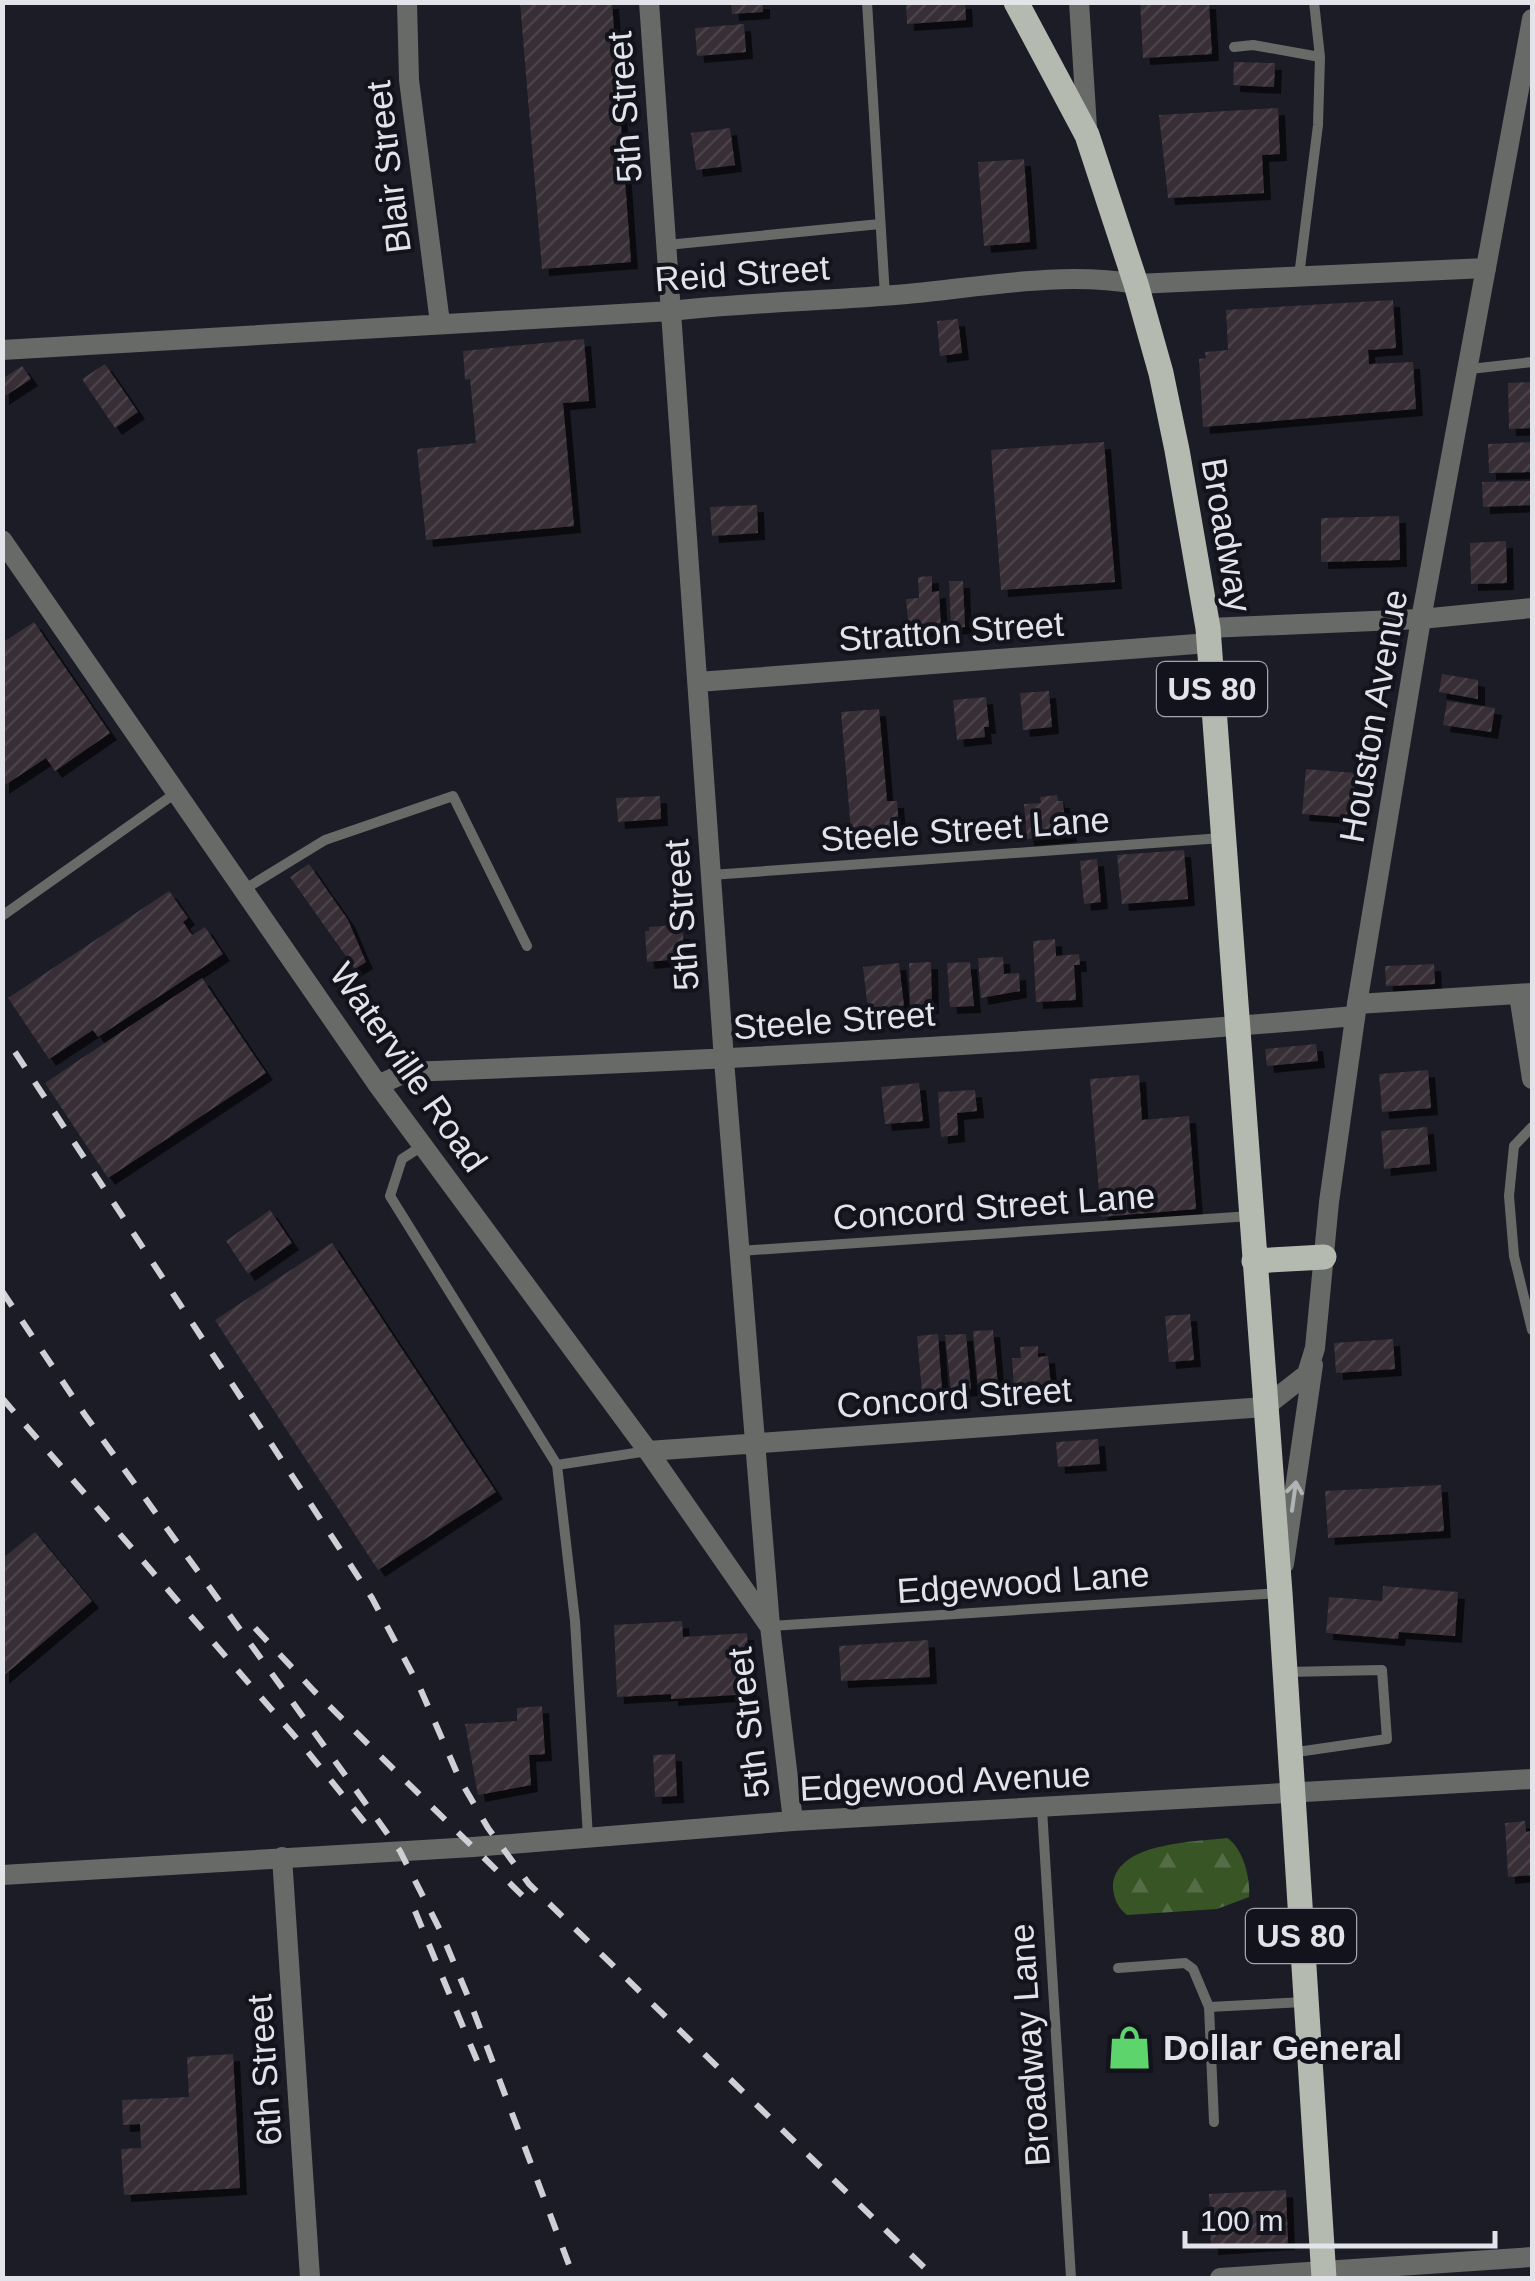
<svg xmlns="http://www.w3.org/2000/svg" width="1535" height="2281" font-family="Arial,sans-serif">
  <style>
    .forest { fill: url(#forest-firs) }
    .building { fill: url(#building-hatch); filter: url(#shadow) }
    .lines { fill: none; stroke-linecap: round; stroke-linejoin: round }
    .service { stroke: #676a66; stroke-width: 10 }
    .minor { stroke: #676a66; stroke-width: 20 }
    .tertiary { stroke: #676a66; stroke-width: 20 }
    .primary { stroke: #b4bab0; stroke-width: 25 }
    .rail { stroke: #ced0d6; stroke-width: 6; stroke-dasharray: 18 18; stroke-linecap: butt }
    .oneway { stroke: #b1b3b5 }
    .labels { text-anchor: middle; dominant-baseline: central; stroke-width: 8; stroke-linejoin: round; paint-order: stroke }
    .shield { fill: #12131c; stroke: #a4a5ac; stroke-width: 2.5 }
    .shield-label { font-size: 32px; font-weight: bold; fill: #e2e4ea }
    .street-label { font-size: 35px; fill: #e2e4ea; stroke: #12131c }
    .poi-label { font-size: 35px; font-weight: bold; fill: #e2e4ea; stroke: #12131c; text-anchor: start }
  </style>
  <defs>
    <pattern id="forest-firs" width="22" height="20" patternUnits="userSpaceOnUse" patternTransform="scale(2.5)"><rect width="22" height="20" fill="#385526"/><path d="M5 1l3.5 6h-7zM16 11l3.5 6h-7z" fill="#546d46"/></pattern>
    <pattern id="building-hatch" width="6" height="6" patternUnits="userSpaceOnUse" patternTransform="scale(2.5)"><rect width="6" height="6" fill="#372e34"/><path d="M-1 1l2-2M0 6l6-6M5 7l2-2" fill="none" stroke="#4a4248"/></pattern>
    <filter id="shadow"><feDropShadow dx="7" dy="7" stdDeviation="0" flood-color="#0009"/></filter>
  </defs>
  <rect width="100%" height="100%" fill="#1b1c25"/>
  <!-- forest -->
  <path class="forest" d="M1227,1838C1243,1847 1251,1880 1249,1897L1217,1909L1127,1915C1118,1908 1114,1899 1113,1888C1113,1842 1195,1842 1227,1838Z"/>
  <!-- building -->
  <path class="building" d="M520,2H612L631,262L542,269Z
    M731,2H763V12L732,14Z
    M906,2H965L966,20L907,24Z
    M1140,2H1209L1212,54L1143,58Z
    M744,24L746,52L697,56L695,28Z
    M1234,62L1275,63L1274,87L1233,85Z
    M1278,108L1280,154L1262,155L1264,193L1168,198L1159,115Z
    M730,128L735,165L696,170L691,133Z
    M1024,159L1030,242L984,246L978,162Z
    M1393,300L1396,348L1368,350L1369,364L1413,362L1416,409L1203,427L1199,359L1206,358L1205,352L1228,350L1226,310Z
    M958,319L962,353L940,356L937,321Z
    M584,339L589,401L563,403L574,526L426,540L417,449L476,443L470,379L465,380L463,351Z
    M105,364L138,412L115,428L82,379Z
    M22,366L31,379L2,398V379Z
    M1532,382V428L1509,429L1508,383Z
    M1104,442L1115,582L1001,590L991,450Z
    M1532,442V472L1489,473L1488,444Z
    M1532,481V505L1483,507L1482,482Z
    M757,505L758,533L712,536L710,507Z
    M1399,516L1400,560L1321,562V518Z
    M1506,541L1507,583L1471,584L1470,543Z
    M932,576V592L939,591L941,629L909,631L906,599L919,598L918,577Z
    M949,581H963L965,627L951,628Z
    M34,622L110,733L55,771L46,758L2,787V643Z
    M1442,674L1478,680V699L1439,692Z
    M1049,691L1052,727L1023,730L1020,693Z
    M986,697L989,727H984L985,737L957,740L953,700Z
    M1447,701L1495,708L1491,732L1443,725Z
    M879,709L887,801H897L900,839L852,843L841,712Z
    M1306,769L1356,773L1353,818L1302,814Z
    M1057,795L1058,801H1063L1064,815L1068,814L1070,835L1027,839L1024,804L1041,803L1040,797Z
    M660,796L661,819L618,822L616,798Z
    M1184,850L1188,899L1122,904L1117,855Z
    M1097,859L1101,902L1084,904L1080,861Z
    M309,864L348,920L366,962L355,969L290,877Z
    M169,891L188,918L183,922L192,935L205,927L223,954L98,1037L93,1030L49,1059L8,998Z
    M676,925L677,932H683L684,955L679,956V959L647,962L645,931H649V927Z
    M1055,939L1056,956L1079,954L1080,965H1074L1076,1000L1036,1002L1033,941Z
    M1003,957L1004,974L1019,973L1020,991L981,998L978,958Z
    M931,962L932,1007H910L909,963Z
    M970,962L974,1006L950,1007L947,963Z
    M899,963L904,1006L868,1010L863,967Z
    M1434,964L1435,984L1386,986L1385,966Z
    M202,978L266,1073L108,1178L45,1083Z
    M1316,1044L1318,1061L1267,1066L1265,1049Z
    M1428,1070L1431,1108L1382,1112L1379,1074Z
    M1139,1075L1142,1120L1189,1116L1196,1209L1101,1217L1090,1079Z
    M919,1083L923,1121L885,1124L881,1087Z
    M975,1090L977,1111L957,1113L958,1135L941,1137L938,1092Z
    M1427,1127L1430,1164L1384,1169L1381,1131Z
    M270,1210L292,1243L248,1274L226,1241Z
    M332,1243L496,1492L378,1570L215,1320Z
    M1190,1314L1194,1360L1169,1362L1165,1316Z
    M993,1330L998,1385L978,1387L973,1331Z
    M938,1334L942,1390L922,1392L917,1336Z
    M966,1334L971,1389L951,1391L945,1335Z
    M1393,1339L1395,1369L1336,1373L1334,1343Z
    M1038,1346V1357L1048,1356L1051,1387L1014,1390L1012,1358H1021L1020,1347Z
    M1098,1439L1100,1464L1058,1467L1056,1442Z
    M1441,1485L1444,1531L1328,1538L1325,1491Z
    M35,1532L92,1601L2,1677V1559Z
    M1383,1586L1458,1592L1455,1636L1399,1632L1398,1639L1326,1633L1329,1597L1382,1601Z
    M682,1621L683,1637L747,1633L750,1694L671,1699V1694L617,1697L614,1625Z
    M928,1640L930,1677L841,1681L839,1646Z
    M542,1706L545,1754L529,1755L531,1785L478,1795L465,1724L517,1721V1708Z
    M675,1754L677,1796L655,1797L653,1755Z
    M1525,1821L1526,1832L1532,1831V1875L1508,1877L1505,1823Z
    M233,2054L240,2188L124,2195L121,2149L141,2148L140,2124L123,2125L122,2100L189,2097L187,2057Z
    M1286,2190L1288,2243L1211,2248L1209,2194Z"/>
  <g class="lines">
    <!-- service -->
    <path class="service" d="M867,2L885,296
      M1234,47L1253,45L1320,57
      M667,245L880,224
      M1299,276L1318,125L1320,57L1314,2
      M1470,369L1532,362
      M711,875L1222,838
      M245,889L325,840L453,796L527,946
      M2,916L177,792
      M1532,1127L1514,1146L1509,1196L1514,1256L1532,1330
      M422,1146L402,1159L390,1196L557,1465L648,1451
      M740,1251L1251,1216
      M557,1465L575,1621L588,1837
      M771,1626L1278,1593
      M1286,1672L1382,1670L1387,1739L1290,1753
      M1042,1809L1071,2278
      M1118,1968L1185,1963L1193,1969L1209,2007
      M1214,2122L1209,2007L1305,2002"/>
    <!-- minor -->
    <path class="minor" d="M407,2L409,80L440,323
      M649,2L724,1060L770,1626L793,1821
      M1079,2L1087,128
      M2,350L671,311C750,302 828,301 907,294C982,287 1062,271 1136,284L1486,268
      M2,540L378,1085L648,1451L768,1624
      M1208,628L1421,619L1532,608
      M698,682L1209,643
      M1519,995L1532,1079
      M1357,1004L1532,993
      M378,1085L407,1072C723,1060 1040,1044 1355,1016
      M648,1451L1265,1407
      M282,1857L310,2278
      M2,1875L473,1847L793,1821L1532,1779
      M1220,2278L1532,2257"/>
    <!-- tertiary -->
    <path class="tertiary" d="M1265,1407L1307,1374L1315,1348L1329,1202L1357,1004L1421,619L1532,19
      M1284,1564L1313,1365"/>
    <!-- primary -->
    <path class="primary" d="M1016,2L1087,135L1136,284L1161,373L1177,450L1208,628L1280,1593L1324,2278
      M1254,1261L1324,1257"/>
    <!-- rail -->
    <path class="rail" d="M15,1052L372,1598L420,1688L460,1780L488,1828L529,1884L935,2278
      M2,1291L85,1415L400,1851L441,1932L469,1999L574,2278
      M2,1398L304,1747L366,1824
      M255,1628L314,1691L531,1904
      M415,1911L478,2063"/>
  </g>
  <!-- one-way arrows -->
  <defs><path id="oneway-shaft" d="M-6 0H5M1.5-3L5.5 0L1.5 3" fill="none" stroke-width="1.6" stroke-linecap="round" stroke-linejoin="round" transform="scale(2.5)"/></defs>
  <use class="oneway" href="#oneway-shaft" transform="translate(1294 1496) rotate(-82)"/>
  <!-- icons -->
  <defs>
    <symbol id="shop-bare" viewBox="-9 -9 18 18"><path d="M-5-2.5h2.3a2.7 3.5 0 0 1 5.4 0H5L5.5 6h-11ZM-1.5-2.5h3a1.5 2.3 0 0 0-3 0Z" fill="#5ed56c" stroke="#12131c" stroke-width="2.5" paint-order="stroke"/></symbol>
  </defs>
  <g fill-rule="evenodd">
    <use href="#shop-bare" x="1098" y="2016" width="63" height="63"/>
  </g>
  <g class="labels">
    <!-- shield labels -->
    <g class="shield">
      <rect x="1157" y="662" width="110" height="54" rx="8"/>
      <rect x="1246" y="1909" width="110" height="54" rx="8"/>
    </g>
    <g class="shield-label">
      <text x="1212" y="689">US 80</text>
      <text x="1301" y="1936">US 80</text>
    </g>
    <!-- street labels -->
    <g class="street-label">
      <text transform="translate(624 107) rotate(-94)">5th Street</text>
      <text transform="translate(388 167) rotate(-97)">Blair Street</text>
      <text transform="translate(742 273) rotate(-4)">Reid Street</text>
      <text transform="translate(1227 535) rotate(80)">Broadway</text>
      <text transform="translate(951 631) rotate(-4)">Stratton Street</text>
      <text transform="translate(1373 716) rotate(-80)">Houston Avenue</text>
      <text transform="translate(965 829) rotate(-4)">Steele Street Lane</text>
      <text transform="translate(681 915) rotate(-94)">5th Street</text>
      <text transform="translate(834 1020) rotate(-4)">Steele Street</text>
      <text transform="translate(409 1067) rotate(55)">Waterville Road</text>
      <text transform="translate(994 1206) rotate(-4)">Concord Street Lane</text>
      <text transform="translate(954 1397) rotate(-4)">Concord Street</text>
      <text transform="translate(1023 1582) rotate(-4)">Edgewood Lane</text>
      <text transform="translate(748 1723) rotate(-97)">5th Street</text>
      <text transform="translate(945 1781) rotate(-3)">Edgewood Avenue</text>
      <text transform="translate(1029 2045) rotate(-94)">Broadway Lane</text>
      <text transform="translate(264 2070) rotate(-94)">6th Street</text>
    </g>
    <!-- poi labels -->
    <g class="poi-label">
      <text x="1163" y="2047">Dollar General</text>
    </g>
  </g>
  <!-- border -->
  <rect width="1535" height="2281" fill="none" stroke="#e2e4ea" stroke-width="10"/>
  <!-- scale -->
  <path d="M1185 2231v15h310v-15" fill="none" stroke="#e2e4ea" stroke-width="5"/>
  <text x="1200" y="2231" font-size="30" fill="#e2e4ea" stroke="#12131c" stroke-width="8" paint-order="stroke">100 m</text>
</svg>
